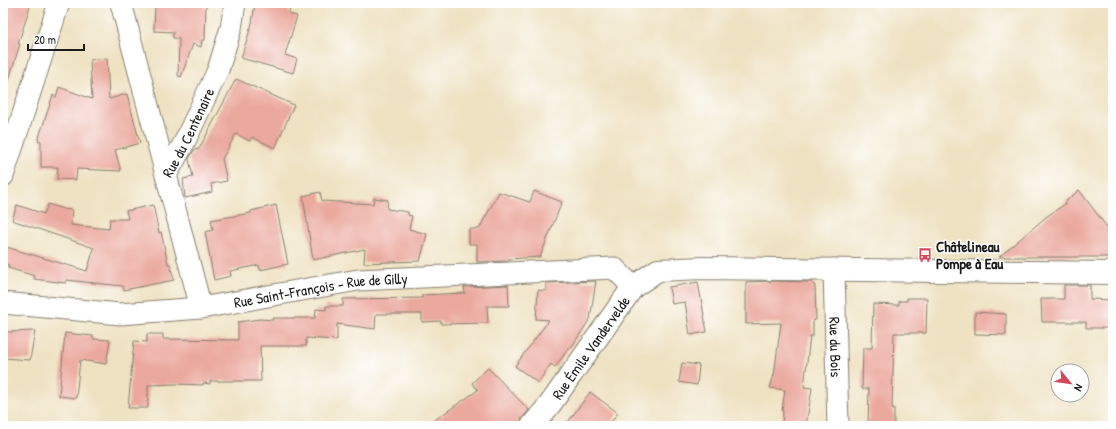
<svg xmlns="http://www.w3.org/2000/svg" width="1116" height="429" font-family="'Patrick Hand',sans-serif">
  <style>
    .building { fill: #eba99e }
    .lines { fill: none; stroke-linecap: round; stroke-linejoin: round }
    .street-casing { stroke: #867f6f; stroke-width: 23 }
    .secondary-casing { stroke: #867f6f; stroke-width: 24 }
    .street { stroke: #fff; stroke-width: 21 }
    .secondary { stroke: #fff; stroke-width: 22 }
    .labels { text-anchor: middle; dominant-baseline: central; stroke-width: 3; stroke-linejoin: round; paint-order: stroke }
    .street-label { font-size: 15px; fill: #1c1c1c; stroke: #fff }
    .poi-label { font-size: 15px; font-weight: bold; fill: #1c1c1c; stroke: #fff; text-anchor: start }
  </style>
  <rect width="100%" height="100%" fill="#fff"/>
  <filter id="ink" filterUnits="userSpaceOnUse"><feTurbulence type="fractalNoise" baseFrequency=".025" numOctaves="2"/><feDisplacementMap in="SourceGraphic" scale="8" xChannelSelector="R" yChannelSelector="G"/><feConvolveMatrix kernelMatrix="1 2 1 2 8 2 1 2 1" color-interpolation-filters="sRGB"/></filter>
  <filter id="wash" filterUnits="userSpaceOnUse"><feTurbulence type="fractalNoise" baseFrequency=".012" numOctaves="4" result="noise"/><feDisplacementMap in="SourceGraphic" scale="16" xChannelSelector="R" yChannelSelector="G"/><feGaussianBlur stdDeviation="0.9" result="paint"/><feColorMatrix in="noise" values="0 0 0 0 0 0 0 0 0 0 0 0 0 0 0 0 0 1.4 0 .05"/><feComposite in="paint" operator="in"/></filter>
  <g filter="url(#wash)">
    <rect width="100%" height="100%" fill="#efe2c2"/>
    <g id="blocks">
      <!-- building -->
      <path class="building" d="M3,3H31L21,35L18,44H20L6,89L3,88Z
        M155,3H206L205,40H202L201,47L193,44L181,77L178,76L179,39L173,38V32L154,31Z
        M255,3H290L289,14L297,16L285,55L297,59L293,73L241,58L252,23Z
        M107,58L109,99L127,94L140,143L115,150L121,171L77,169L76,180L57,179L58,167H41V141L38,140L53,95L56,97L59,87L92,99L90,60Z
        M236,79L294,105L275,148L252,137L250,141L236,134L222,159L227,181L211,184L212,192L185,198L183,179L193,177L189,159L194,150L199,149Z
        M1079,190L1107,227L1113,223V257H999L1046,217L1065,204L1064,203Z
        M534,191L562,202L540,257L508,259V261L477,262V244H469V229H479L499,192L530,202Z
        M320,192L322,201L373,204L374,198L388,200L387,209L408,212V215L412,216L409,229L427,234L420,261L364,263L365,249L313,260L303,196Z
        M48,204L63,209L72,210L71,225L109,229L110,219H128L126,211L153,205L159,233L161,232L168,264H170L174,280L124,290L123,286L66,280V283L34,279L35,276L8,268L9,265L3,263V246L87,271L94,248L12,220L17,205L44,214Z
        M276,205L288,264L260,270L259,265L245,268L230,271L231,276L214,280L205,232L213,230L211,220L251,213V211Z
        M596,281L590,319L570,349L569,348L555,367L551,364L538,383L515,366L549,320L536,319L538,290L546,291V283Z
        M772,281L812,282L815,286L816,320H813V336H810L804,387L812,388L806,426H782L783,411H782L785,390L770,388L774,375L781,323L746,324V282Z
        M698,282L707,332L690,335L685,302L672,304L669,287Z
        M508,285L509,306H487L488,323L441,324V321L422,322V314H376L375,329L337,324V340L306,338V346H260L261,381H210V384L203,383V385L176,384L148,385V408H128L134,341L147,342V334H163V339L238,340V322L260,319L273,320V318H315L316,309L326,310V306H343V299L422,298V295L465,293L464,287Z
        M1064,285H1090V299L1113,300V324H1108L1107,328H1086V322H1042L1041,299H1064Z
        M907,298H927L926,333H894L892,408H894V426H868L869,389H862L863,348H872L873,304L899,305V301H907Z
        M975,312L1006,314V335L975,334Z
        M35,331L30,360L3,358V332Z
        M65,333L93,336V339L110,340L106,364L80,360L76,398L59,396Z
        M682,363L699,365L697,385L679,382Z
        M488,368L529,410L522,418L520,426H426L478,390L472,383Z
        M590,392L618,413L608,426H565Z"/>
    </g>
  </g>
  <g filter="url(#ink)">
    <use href="#blocks" fill-opacity="0" stroke="#867f6f" stroke-width="1"/>
    <g class="lines">
      <defs>
        <g id="street">
          <path d="M121,3L201,308"/>
          <path id="s1" d="M166,175L184,143L218,70L231,28L235,3"/>
          <path d="M3,176L59,3"/>
          <path id="s2" d="M834,269L838,426"/>
          <path id="s3" d="M3,303L120,314L201,308L358,280L614,268L633,287"/>
        </g>
        <g id="secondary">
          <path id="s4" d="M532,426L551,403L633,287L658,270L703,268L1113,273"/>
        </g>
      </defs>
      <!-- street casing -->
      <use href="#street" class="street-casing"/>
      <!-- secondary casing -->
      <use href="#secondary" class="secondary-casing"/>
      <!-- street -->
      <use href="#street" class="street"/>
      <!-- secondary -->
      <use href="#secondary" class="secondary"/>
    </g>
  </g>
  <!-- icons -->
  <defs>
    <symbol id="bus-bare" viewBox="-9 -9 18 18"><path d="M-5-6H5V4H4V6H2V4H-2V6H-4V4H-5ZM-3.5-4V0h7V-4ZM-3.5 1.2v1.5H-2V1.2ZM2 1.2v1.5H3.5V1.2Z" fill="#d1495b" stroke="#fff" stroke-width="2.5" paint-order="stroke"/></symbol>
  </defs>
  <g fill-rule="evenodd">
    <use href="#bus-bare" x="915" y="245" width="20" height="20"/>
  </g>
  <g class="labels">
    <!-- street labels -->
    <g class="street-label">
      <text stroke="none"><textPath href="#s1" startOffset="48">Rue du Centenaire</textPath></text>
      <text stroke="none"><textPath href="#s3" startOffset="320">Rue Saint-François - Rue de Gilly</textPath></text>
      <text stroke="none"><textPath href="#s4" startOffset="98">Rue Émile Vandervelde</textPath></text>
      <text stroke="none"><textPath href="#s2" startOffset="78">Rue du Bois</textPath></text>
    </g>
    <!-- poi labels -->
    <g class="poi-label">
      <text x="936" y="246">Châtelineau<tspan x="936" dy="17">Pompe à Eau</tspan></text>
    </g>
  </g>
  <!-- margin -->
  <rect width="1116" height="429" fill="none" stroke="#fff" stroke-width="16"/>
  <!-- north arrow -->
  <g transform="translate(1070 383) rotate(119)"><circle r="19" fill="#ffffff" stroke="#a4a4a4"/>
  <path d="M0-3L7 15L0 10L-7 15Z" fill="#d1495b"/>
  <text y="-6" font-size="11" font-weight="bold" text-anchor="middle" fill="#1c1c1c">N</text>
  </g>
  <!-- scale -->
  <path d="M28 44v6h56v-6" fill="none" stroke="#1c1c1c" stroke-width="2"/>
  <text x="34" y="44" font-size="12" fill="#1c1c1c" stroke="#ffffff" stroke-width="3" paint-order="stroke">20 m</text>
</svg>
